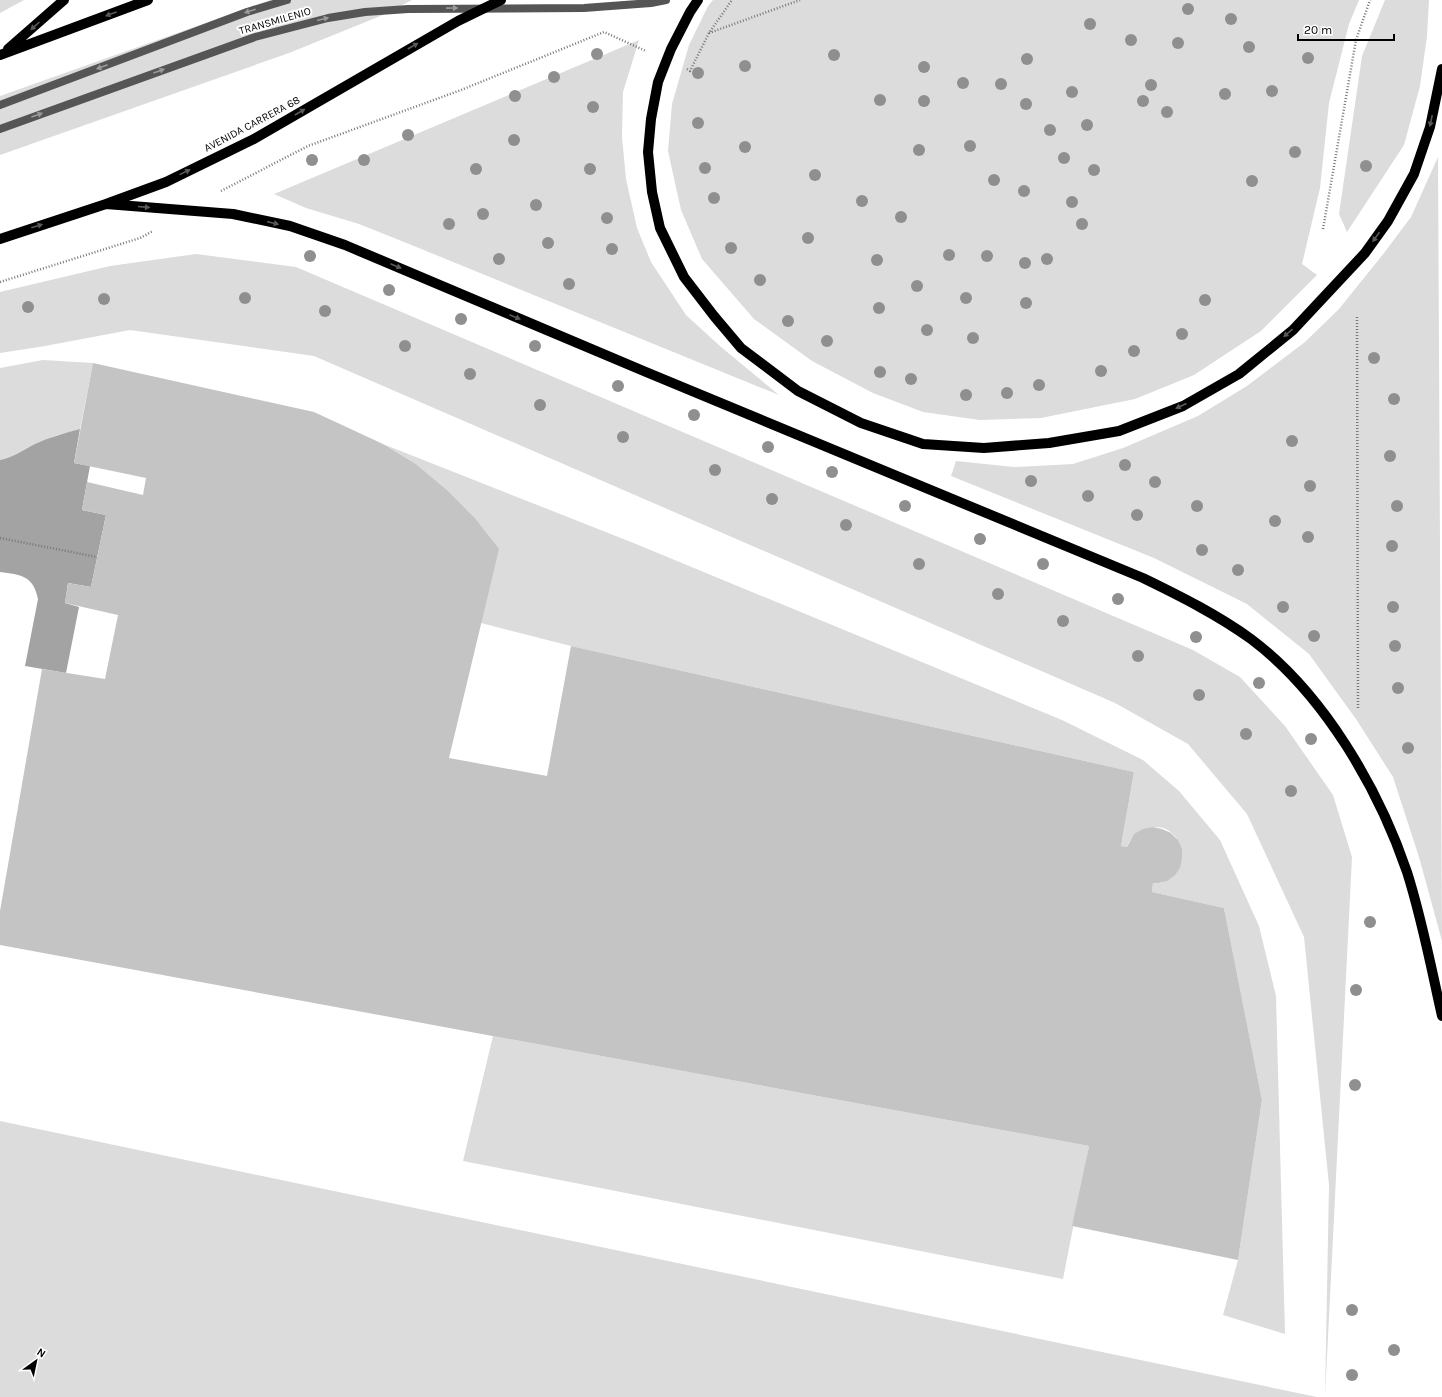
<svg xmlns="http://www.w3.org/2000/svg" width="1442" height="1397" font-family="Karla,sans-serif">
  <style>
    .green { fill: #dcdcdc }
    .water { fill: #a3a3a3 }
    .building { fill: #c4c4c4 }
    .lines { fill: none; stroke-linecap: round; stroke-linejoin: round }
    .path { stroke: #777; stroke-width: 2.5; stroke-dasharray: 1 2; stroke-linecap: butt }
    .service { stroke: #555; stroke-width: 8 }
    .primary { stroke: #000; stroke-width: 10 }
    .tree { fill: #8f8f8f }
    .oneway { fill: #999 }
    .oneway2 { fill: #595959 }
    .labels { text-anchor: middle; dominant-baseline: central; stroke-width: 4; stroke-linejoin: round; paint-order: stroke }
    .street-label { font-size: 11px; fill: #000; stroke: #fff }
  </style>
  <rect width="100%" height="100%" fill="#fff"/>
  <!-- green -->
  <path class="green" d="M0,0H24L0,13Z
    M270,0H412L383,15L289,53L0,155V96Z
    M713,0H1359L1349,24L1329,103L1320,188L1302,264L1317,275L1261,331L1194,375L1135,399L1041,418L980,420L923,412L873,393L812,361L754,319L702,259L681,210L668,151L672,104L689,45L708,6Z
    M1385,0H1429L1427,36L1420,86L1404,145L1347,232L1339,214L1362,56Z
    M639,40L623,92L622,137L626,179L637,228L651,262L686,315L721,347L779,395L409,244L359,224L306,208L274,194Z
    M1438,157L1442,941L1419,857L1393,777L1356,719L1309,654L1247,604L1154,558L951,476L956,461L1014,467L1073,464L1123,448L1198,416L1247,386L1305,342L1339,309L1384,253L1411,217Z
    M196,254L296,267L1193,650L1240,677L1285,726L1333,795L1352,857L1325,1397L1329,1185L1304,937L1247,814L1188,744L1115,703L314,356L130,330L45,346L0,353V292L110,266Z
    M43,360L93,363L80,429L55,436L12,457L0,460V368Z
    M383,444L636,544L1062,720L1143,760L1179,791L1220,840L1259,926L1276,996L1285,1334L1223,1315L1238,1260L1262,1100L1224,908L1152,892L1153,883C1163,884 1168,880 1174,873C1191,856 1178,825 1153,827C1150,828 1147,830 1144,831C1135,834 1131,837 1127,847L1121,846L1134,772L571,646L481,623L474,517L447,490L416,464Z
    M493,1036L1089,1146L1063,1279L463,1161Z
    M0,1121L1317,1397H0Z"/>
  <!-- water -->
  <path class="water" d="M80,429L74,463L90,466L82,510L106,515L91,587L68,583L65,603L79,607L66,673L25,666L38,599C33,575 21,575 0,572V460C14,457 22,451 35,444C50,437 65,433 80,429Z"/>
  <!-- building -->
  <path class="building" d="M93,363L314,412L383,444L416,464L447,490L474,517L499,549L449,758L547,776L571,646L1134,772L1121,846L1127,847L1134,834L1143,829L1153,827L1162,829L1171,833L1178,840L1182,849V859L1180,868L1175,875L1167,881L1159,883H1153L1152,892L1224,908L1262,1100L1238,1260L1072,1226L1089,1146L0,945V911L42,669L105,679L118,615L65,603L68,583L91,587L106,515L82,510L87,482L143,495L146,478L74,463Z"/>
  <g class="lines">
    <!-- path -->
    <path class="path" d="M709,33L800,0
      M687,69L690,71L709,33L732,0
      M221,191L308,146L461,90L604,32L646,51
      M1323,229L1356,40L1370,0
      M0,282L140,238L153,231
      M1357,317L1358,710
      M0,538L97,557"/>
    <!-- service -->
    <path class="service" d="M0,105L247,12L287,0
      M0,129L255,37L328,18L365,12L408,9L584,8L651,3L666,0"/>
    <!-- primary -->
    <path class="primary" d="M698,0L690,12L671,49L658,82L651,119L648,152L652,192L660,228L684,277L714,316L741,348L798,391L861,423L923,444L984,448L1049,443L1119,431L1183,406L1239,374L1293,330L1365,253L1388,221L1414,174L1430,127L1442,69
      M8,49L64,0
      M0,55L148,0
      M106,204L233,214L290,226L345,245L646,372L1143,578C1180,596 1218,615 1251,639C1323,693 1378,787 1407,872C1422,919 1431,967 1442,1016
      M0,239L106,204L166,182L254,139L458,21L501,0"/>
  </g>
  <!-- trees -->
  <g class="tree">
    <circle cx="1188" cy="9" r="6"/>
    <circle cx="1231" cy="19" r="6"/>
    <circle cx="1090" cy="24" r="6"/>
    <circle cx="1131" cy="40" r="6"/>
    <circle cx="1178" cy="43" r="6"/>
    <circle cx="1249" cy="47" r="6"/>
    <circle cx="597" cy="54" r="6"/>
    <circle cx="834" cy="55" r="6"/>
    <circle cx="1308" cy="58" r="6"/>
    <circle cx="1027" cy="59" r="6"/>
    <circle cx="745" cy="66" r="6"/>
    <circle cx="924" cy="67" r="6"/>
    <circle cx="698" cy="73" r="6"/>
    <circle cx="554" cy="77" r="6"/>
    <circle cx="963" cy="83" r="6"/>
    <circle cx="1001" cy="84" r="6"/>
    <circle cx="1151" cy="85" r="6"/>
    <circle cx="1272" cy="91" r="6"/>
    <circle cx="1072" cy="92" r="6"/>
    <circle cx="1225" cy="94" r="6"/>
    <circle cx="515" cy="96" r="6"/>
    <circle cx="880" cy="100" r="6"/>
    <circle cx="924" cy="101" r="6"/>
    <circle cx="1143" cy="101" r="6"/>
    <circle cx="1026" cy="104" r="6"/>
    <circle cx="593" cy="107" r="6"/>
    <circle cx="1167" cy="112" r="6"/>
    <circle cx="698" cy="123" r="6"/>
    <circle cx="1087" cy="125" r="6"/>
    <circle cx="1050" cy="130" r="6"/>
    <circle cx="408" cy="135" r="6"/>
    <circle cx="514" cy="140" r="6"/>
    <circle cx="970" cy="146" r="6"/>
    <circle cx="745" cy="147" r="6"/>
    <circle cx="919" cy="150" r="6"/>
    <circle cx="1295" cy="152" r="6"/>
    <circle cx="1064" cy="158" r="6"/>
    <circle cx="312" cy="160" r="6"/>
    <circle cx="364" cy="160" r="6"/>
    <circle cx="1366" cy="166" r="6"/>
    <circle cx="705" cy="168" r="6"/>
    <circle cx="476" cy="169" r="6"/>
    <circle cx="590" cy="169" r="6"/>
    <circle cx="1094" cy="170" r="6"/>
    <circle cx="815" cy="175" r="6"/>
    <circle cx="994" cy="180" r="6"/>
    <circle cx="1252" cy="181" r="6"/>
    <circle cx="1024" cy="191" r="6"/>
    <circle cx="714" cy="198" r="6"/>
    <circle cx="862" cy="201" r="6"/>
    <circle cx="1072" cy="202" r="6"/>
    <circle cx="536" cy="205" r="6"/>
    <circle cx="483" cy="214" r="6"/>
    <circle cx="901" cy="217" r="6"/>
    <circle cx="607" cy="218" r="6"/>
    <circle cx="449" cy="224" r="6"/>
    <circle cx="1082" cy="224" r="6"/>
    <circle cx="808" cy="238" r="6"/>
    <circle cx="548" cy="243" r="6"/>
    <circle cx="731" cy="248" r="6"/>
    <circle cx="612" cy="249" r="6"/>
    <circle cx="949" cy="255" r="6"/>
    <circle cx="310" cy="256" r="6"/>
    <circle cx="987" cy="256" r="6"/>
    <circle cx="499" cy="259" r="6"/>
    <circle cx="1047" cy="259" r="6"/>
    <circle cx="877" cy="260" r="6"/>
    <circle cx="1025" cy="263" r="6"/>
    <circle cx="760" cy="280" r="6"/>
    <circle cx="569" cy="284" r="6"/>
    <circle cx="917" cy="286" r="6"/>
    <circle cx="389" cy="290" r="6"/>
    <circle cx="245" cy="298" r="6"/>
    <circle cx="966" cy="298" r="6"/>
    <circle cx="104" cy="299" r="6"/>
    <circle cx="1205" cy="300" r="6"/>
    <circle cx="1026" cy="303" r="6"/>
    <circle cx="28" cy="307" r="6"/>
    <circle cx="879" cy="308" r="6"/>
    <circle cx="325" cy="311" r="6"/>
    <circle cx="461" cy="319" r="6"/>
    <circle cx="788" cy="321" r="6"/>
    <circle cx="927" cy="330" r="6"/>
    <circle cx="1182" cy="334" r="6"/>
    <circle cx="973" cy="338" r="6"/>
    <circle cx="827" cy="341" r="6"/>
    <circle cx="405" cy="346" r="6"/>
    <circle cx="535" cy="346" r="6"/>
    <circle cx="1134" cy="351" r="6"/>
    <circle cx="1374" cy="358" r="6"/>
    <circle cx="1101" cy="371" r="6"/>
    <circle cx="880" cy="372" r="6"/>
    <circle cx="470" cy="374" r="6"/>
    <circle cx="911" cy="379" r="6"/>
    <circle cx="1039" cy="385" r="6"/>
    <circle cx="618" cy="386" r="6"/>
    <circle cx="1007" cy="393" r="6"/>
    <circle cx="966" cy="395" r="6"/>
    <circle cx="1394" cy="399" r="6"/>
    <circle cx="540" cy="405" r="6"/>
    <circle cx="694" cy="415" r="6"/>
    <circle cx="623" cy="437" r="6"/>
    <circle cx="1292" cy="441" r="6"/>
    <circle cx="768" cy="447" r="6"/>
    <circle cx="1390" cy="456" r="6"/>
    <circle cx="1125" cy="465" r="6"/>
    <circle cx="715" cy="470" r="6"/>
    <circle cx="832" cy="472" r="6"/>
    <circle cx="1031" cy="481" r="6"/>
    <circle cx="1155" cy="482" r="6"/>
    <circle cx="1310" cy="486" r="6"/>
    <circle cx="1088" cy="496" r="6"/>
    <circle cx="772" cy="499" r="6"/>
    <circle cx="905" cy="506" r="6"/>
    <circle cx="1197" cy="506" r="6"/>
    <circle cx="1397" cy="506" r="6"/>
    <circle cx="1137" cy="515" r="6"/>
    <circle cx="1275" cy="521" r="6"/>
    <circle cx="846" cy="525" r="6"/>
    <circle cx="1308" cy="537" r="6"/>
    <circle cx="980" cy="539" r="6"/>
    <circle cx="1392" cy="546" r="6"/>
    <circle cx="1202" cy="550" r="6"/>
    <circle cx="919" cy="564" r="6"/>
    <circle cx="1043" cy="564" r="6"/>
    <circle cx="1238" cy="570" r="6"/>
    <circle cx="998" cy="594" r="6"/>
    <circle cx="1118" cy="599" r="6"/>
    <circle cx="1283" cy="607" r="6"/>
    <circle cx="1393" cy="607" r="6"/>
    <circle cx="1063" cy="621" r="6"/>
    <circle cx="1314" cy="636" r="6"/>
    <circle cx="1196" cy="637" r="6"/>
    <circle cx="1395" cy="646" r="6"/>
    <circle cx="1138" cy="656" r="6"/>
    <circle cx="1259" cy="683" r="6"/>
    <circle cx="1398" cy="688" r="6"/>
    <circle cx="1199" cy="695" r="6"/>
    <circle cx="1246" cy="734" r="6"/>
    <circle cx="1311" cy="739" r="6"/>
    <circle cx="1408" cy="748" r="6"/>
    <circle cx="1291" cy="791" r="6"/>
    <circle cx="1370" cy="922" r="6"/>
    <circle cx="1356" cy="990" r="6"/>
    <circle cx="1355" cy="1085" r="6"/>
    <circle cx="1352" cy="1310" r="6"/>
    <circle cx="1394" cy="1350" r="6"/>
    <circle cx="1352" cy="1375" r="6"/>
  </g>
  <!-- one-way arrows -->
  <defs><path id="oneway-solid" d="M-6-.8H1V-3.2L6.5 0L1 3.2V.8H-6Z"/></defs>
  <g class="oneway">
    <use href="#oneway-solid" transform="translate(452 8) rotate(-1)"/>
    <use href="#oneway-solid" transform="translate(250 11) rotate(162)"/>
    <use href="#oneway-solid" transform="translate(323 19) rotate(-14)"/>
    <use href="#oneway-solid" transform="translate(102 67) rotate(159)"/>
    <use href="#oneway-solid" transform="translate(159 71) rotate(-20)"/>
    <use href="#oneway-solid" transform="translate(37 115) rotate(-20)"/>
  </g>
  <g class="oneway2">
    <use href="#oneway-solid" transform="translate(111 14) rotate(160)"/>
    <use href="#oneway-solid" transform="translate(35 26) rotate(138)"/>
    <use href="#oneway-solid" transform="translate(413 46) rotate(-30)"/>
    <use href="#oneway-solid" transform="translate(300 112) rotate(-30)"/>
    <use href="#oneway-solid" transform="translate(1431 121) rotate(102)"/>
    <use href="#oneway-solid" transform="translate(185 172) rotate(-26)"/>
    <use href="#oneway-solid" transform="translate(144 207) rotate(5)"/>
    <use href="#oneway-solid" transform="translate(273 223) rotate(13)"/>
    <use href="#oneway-solid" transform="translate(37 226) rotate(-18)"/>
    <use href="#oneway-solid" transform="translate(1376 237) rotate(126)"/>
    <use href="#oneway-solid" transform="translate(396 266) rotate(23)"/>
    <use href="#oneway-solid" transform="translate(515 317) rotate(23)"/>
    <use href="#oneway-solid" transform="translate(1288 333) rotate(140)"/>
    <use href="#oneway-solid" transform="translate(1181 406) rotate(155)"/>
  </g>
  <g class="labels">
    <!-- street labels -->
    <g class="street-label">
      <text transform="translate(275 21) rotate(-16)">TRANSMILENIO</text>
      <text transform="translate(252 124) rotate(-28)">AVENIDA CARRERA 68</text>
    </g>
  </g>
  <!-- north arrow -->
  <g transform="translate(36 1361) rotate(33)" stroke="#ffffff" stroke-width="3" paint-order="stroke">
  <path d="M0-3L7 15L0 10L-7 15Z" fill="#000000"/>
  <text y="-6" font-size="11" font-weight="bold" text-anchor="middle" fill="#000000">N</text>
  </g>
  <!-- scale -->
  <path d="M1298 34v6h96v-6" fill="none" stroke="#000000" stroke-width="2"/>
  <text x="1304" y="34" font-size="12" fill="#000000" stroke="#ffffff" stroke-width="3" paint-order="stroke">20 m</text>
</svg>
